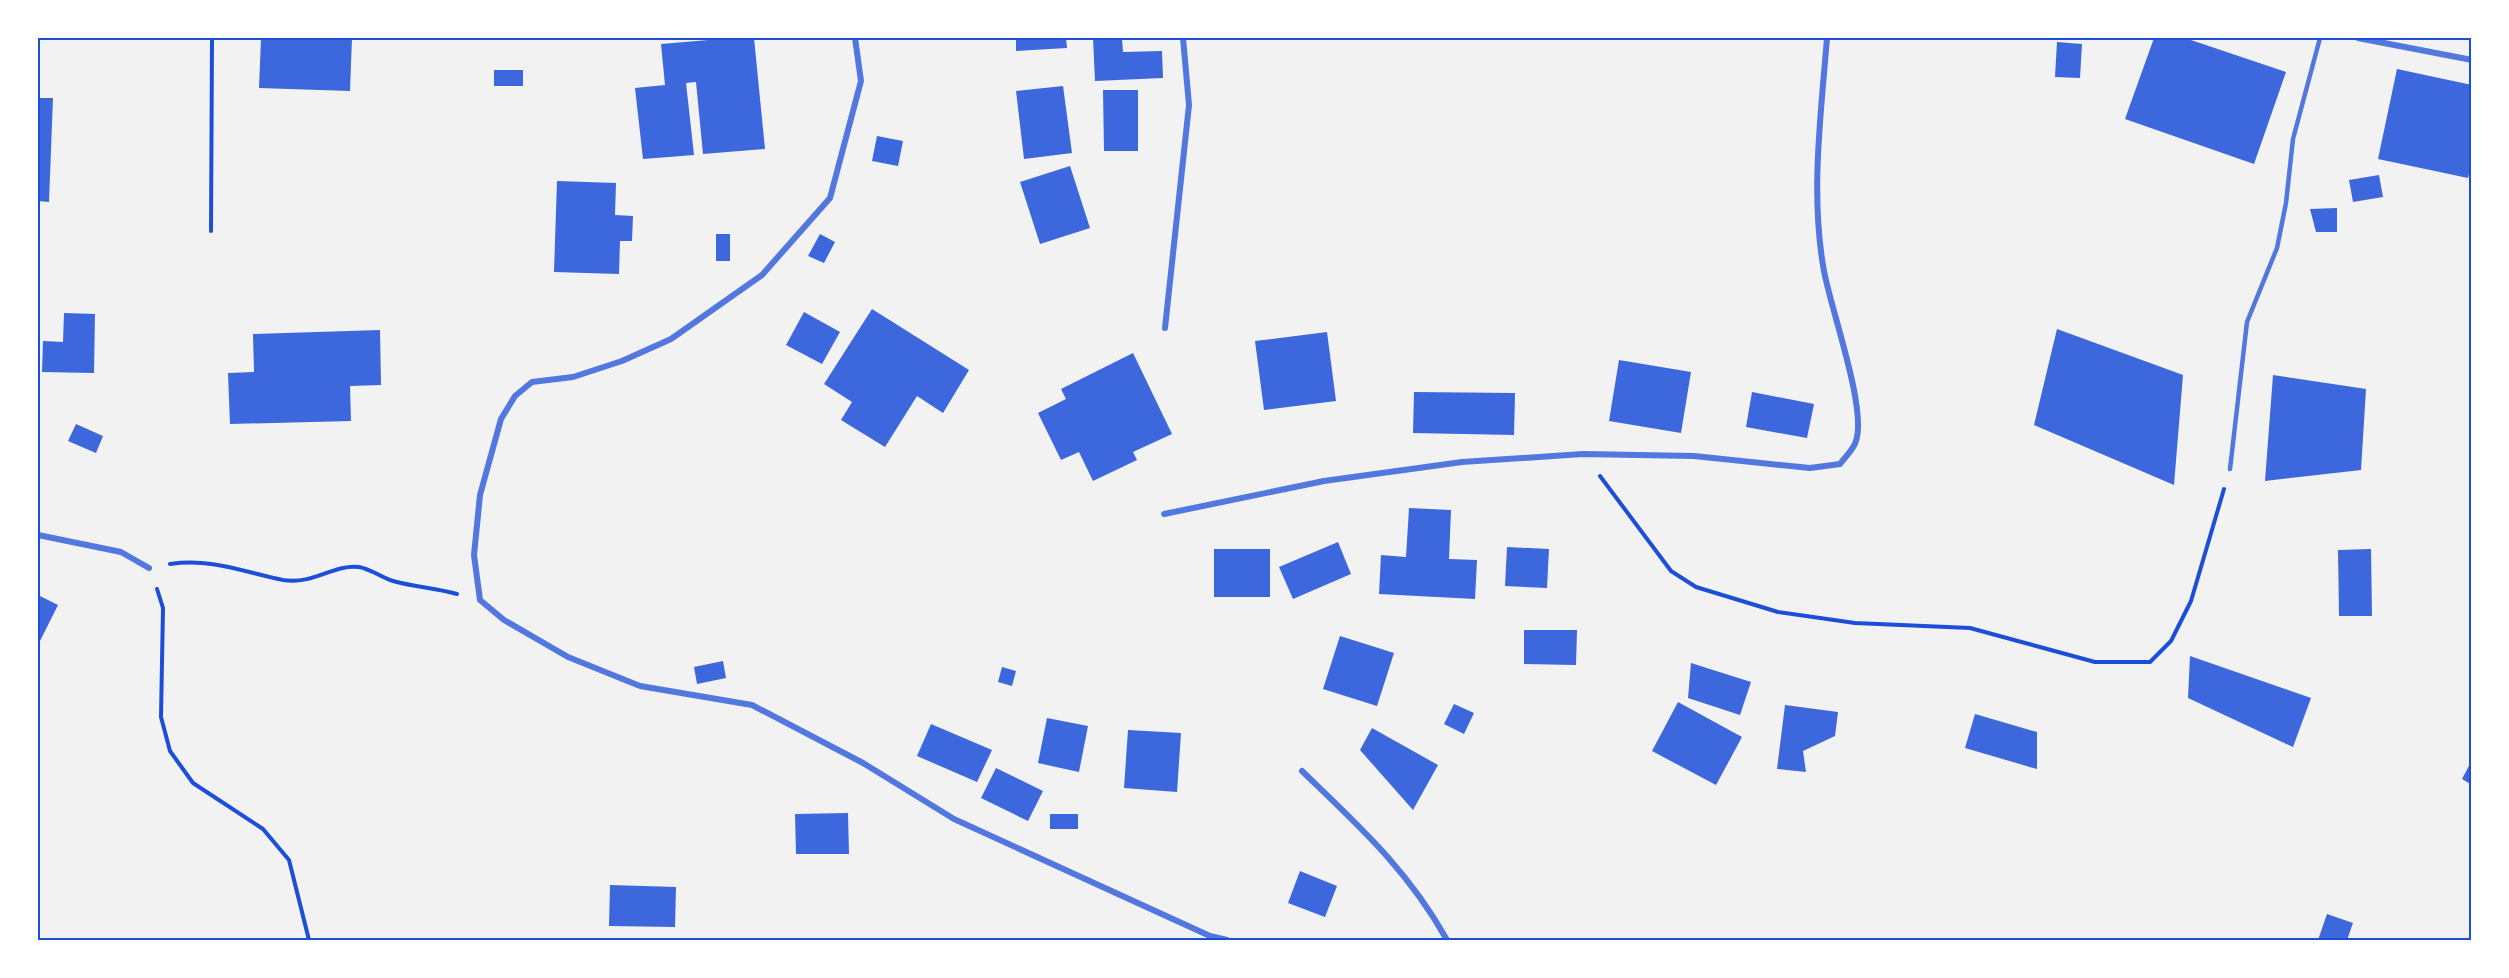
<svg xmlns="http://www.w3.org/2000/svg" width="2509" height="978" font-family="'IBM Plex Serif',serif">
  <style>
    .building { fill: #3d67dc }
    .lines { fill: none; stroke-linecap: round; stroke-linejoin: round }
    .path { stroke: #1d4ed8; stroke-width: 4 }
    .service { stroke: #5277de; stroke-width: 4.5 }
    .minor { stroke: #5277de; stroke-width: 6 }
    .neatline { fill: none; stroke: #1d4ed8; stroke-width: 2 }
  </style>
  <rect width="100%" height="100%" fill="#f2f2f2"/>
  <!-- building -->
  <path class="building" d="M261,38H352L350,91L259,88Z
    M732,38H754L765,149L703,154L696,82L686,83L694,155L643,159L635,88L665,85L661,44Z
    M1016,38H1066L1067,48L1016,51Z
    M1093,38H1122L1123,52L1162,51L1163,78L1095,81Z
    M2154,38H2185L2286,72L2254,164L2125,119Z
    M2057,42L2082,44L2080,78L2055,77Z
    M2397,69L2472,85V163L2468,178L2378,159Z
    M494,70H523V86H494Z
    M1063,86L1072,153L1024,159L1016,91Z
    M1103,90H1138V151H1104Z
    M38,98H53L49,202L38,201Z
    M877,136L903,141L898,166L872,161Z
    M1070,166L1090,228L1040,244L1020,182Z
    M2379,175L2383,197L2353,202L2349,180Z
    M557,181L616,183L615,215L633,216L632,241H620L619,274L554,272Z
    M2337,208V232H2316L2310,209Z
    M716,234H730V261H716Z
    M820,234L835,242L824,263L808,256Z
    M872,309L969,370L943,413L917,396L885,447L841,420L852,402L824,384Z
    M804,312L840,332L822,364L786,345Z
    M64,313L95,314L94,373L42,372L43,341L63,342Z
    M2057,329L2183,375L2174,485L2034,425Z
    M380,330L381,385L350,386L351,421L230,424L228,373L254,372L253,334Z
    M1327,332L1336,401L1264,410L1255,341Z
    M1133,353L1172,434L1133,452L1137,460L1093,481L1079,452L1061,460L1038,413L1066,399L1061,389Z
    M1619,360L1691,372L1681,433L1609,421Z
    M2273,375L2366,389L2361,470L2265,481Z
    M1414,392L1515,393L1514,435L1413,433Z
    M1752,392L1814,404L1807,438L1746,427Z
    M76,424L103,436L96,453L68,441Z
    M1409,508L1451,510L1449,559L1477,560L1475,599L1379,594L1381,555L1406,557Z
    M1338,542L1351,574L1293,599L1279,567Z
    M1507,547L1549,549L1547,588L1505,586Z
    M1214,549H1270V597H1214Z
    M2371,549L2372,616H2339L2338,550Z
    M38,595L58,605L38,645Z
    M1524,630H1577L1576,665L1524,664Z
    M1340,636L1394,653L1377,706L1323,689Z
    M2190,656L2311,698L2293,747L2188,698Z
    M723,661L726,678L697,684L694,667Z
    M1691,663L1751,682L1740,715L1688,698Z
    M1002,667L1016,671L1012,686L998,682Z
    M1678,702L1742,737L1716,785L1652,751Z
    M1454,704L1474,713L1464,734L1444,724Z
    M1785,705L1838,712L1835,736L1803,751L1806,772L1777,769Z
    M1975,714L2037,732V769L1965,748Z
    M1047,718L1088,726L1079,772L1038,763Z
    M931,724L992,750L977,782L917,756Z
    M1372,728L1438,765L1413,810L1360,750Z
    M1128,730L1181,733L1177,792L1124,788Z
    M2472,760V785L2462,779Z
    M996,768L1043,791L1028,821L981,798Z
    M848,813L849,854H796L795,814Z
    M1050,814H1078V829H1050Z
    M1300,871L1337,886L1325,917L1288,903Z
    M610,885L676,887L675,927L609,926Z
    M2327,914L2353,923L2347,940H2318Z"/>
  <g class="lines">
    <!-- path -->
    <path class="path" d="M211,231L212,38
      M1600,476L1671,571L1696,587L1778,612L1855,623L1970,628L2095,662H2150L2171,641L2191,601L2224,489
      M170,564C213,558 243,572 283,580C314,585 333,564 359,567C371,569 382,578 393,581C414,587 436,588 457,594
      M157,589L163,608L161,717L170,751L193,783L263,829L289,860L309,940"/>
    <!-- service -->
    <path class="service" d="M2230,469L2247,322L2277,248L2286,203L2293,139L2320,38"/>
    <!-- minor -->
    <path class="minor" d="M855,38L861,81L830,198L762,275L671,339L622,361L573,377L532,382L515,396L501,419L480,495L474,555L480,600L504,620L568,657L640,686L752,705L863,763L954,819L1210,936L1227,940
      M2358,38L2472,60
      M1165,328L1189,105L1183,38
      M1164,514L1324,481L1462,462L1583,454L1694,456L1810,468L1840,464C1845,457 1854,449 1856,441C1867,408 1831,310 1824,271C1810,195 1821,114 1827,38
      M38,535L121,552L149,568
      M1302,771C1359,826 1408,870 1447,940"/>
  </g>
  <!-- border -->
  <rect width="2509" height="978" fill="none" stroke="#ffffff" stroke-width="78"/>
  <rect x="39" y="39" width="2431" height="900" class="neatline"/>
</svg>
